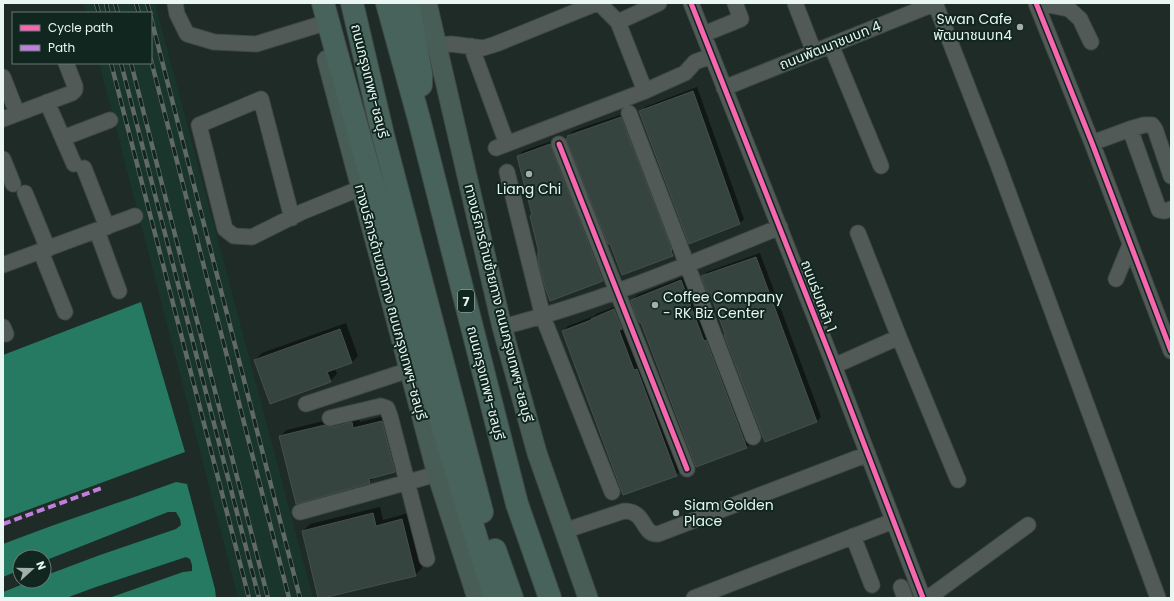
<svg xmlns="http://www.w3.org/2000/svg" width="1174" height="601" font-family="Poppins,'Noto Sans Thai',sans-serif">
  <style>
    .built { fill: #19352c }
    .water { fill: #257a61 }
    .shadow { fill: #0007 }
    .building { fill: #364440; stroke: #454f4b }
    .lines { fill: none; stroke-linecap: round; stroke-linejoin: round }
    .minor-casing { stroke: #3e4845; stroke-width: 17 }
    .major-casing { stroke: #3e4845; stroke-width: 21 }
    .highway-casing { stroke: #3e4845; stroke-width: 24 }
    .minor { stroke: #525a57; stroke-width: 15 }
    .major { stroke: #495d57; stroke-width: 19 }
    .highway { stroke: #48635c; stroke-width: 22 }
    .rail-casing { stroke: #606966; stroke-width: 4.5 }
    .rail { stroke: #10261f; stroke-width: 3; stroke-dasharray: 9; stroke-linecap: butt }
    .quiet { stroke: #c07fdc; stroke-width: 4; stroke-dasharray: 8 4; stroke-linecap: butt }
    .cycleway-casing { stroke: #10261f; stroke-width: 8 }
    .cycleway { stroke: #f766af; stroke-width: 5 }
    .poi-dot { fill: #a2afaa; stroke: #10261f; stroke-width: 1.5 }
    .labels { text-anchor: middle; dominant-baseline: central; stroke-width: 4; stroke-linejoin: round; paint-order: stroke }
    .shield { fill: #10261f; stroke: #a8b8b2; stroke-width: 1 }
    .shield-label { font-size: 13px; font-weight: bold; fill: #e9f6f1 }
    .poi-label { font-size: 14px; fill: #e9f6f1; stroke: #10261f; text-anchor: start }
    .street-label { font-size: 14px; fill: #e9f6f1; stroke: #10261f }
  </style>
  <rect width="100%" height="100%" fill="#1f2b27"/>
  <!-- built -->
  <path class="built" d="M83,3H155L313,598H238L99,63H151V13H86Z"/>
  <!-- water -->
  <path class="water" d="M141,302L185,452L3,519V355Z
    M176,482L187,484L215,589L216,598H109L183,572L192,571V565L190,559L186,557L96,587L66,598H3V592L31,581H44V576L100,555L176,529L181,525L180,519L176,512H168L44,561V557H20V570L3,577V544C60,522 119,503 176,482Z"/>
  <!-- shadow -->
  <path class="shadow" d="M697,87L744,219L740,223L641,112L645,107Z
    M626,113L677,250L672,255L568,136L573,131Z
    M555,140L608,275L603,280L551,299L538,249L533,215L518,156L523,151Z
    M760,253L821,417L817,421L726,334L711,295L702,277L707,272Z
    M686,276L752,442L747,447L696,466L632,300L637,295Z
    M619,305L681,470L676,475L563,331L568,326L594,316L596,314Z
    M346,323L358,356L352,362L335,368L337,374L330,381L255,360L262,353Z
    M389,415L401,465L395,471L376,476L369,482L280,436L287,430L332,419L358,416L360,422Z
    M380,507L383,520L409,513L422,568L415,575L303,531L310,524Z"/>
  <!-- building -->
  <path class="building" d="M693,91L740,224L689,244L639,111Z
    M621,117L672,250H671L673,256L622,275L610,244H608L566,139L568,138L567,136Z
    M550,144L603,281L550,301L545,287L538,260V249L530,216L532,215L517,156Z
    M756,257L817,422L765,442L724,335L725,334L711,296L709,297L701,276Z
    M681,280L704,341L706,340L747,448L696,467L641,323L639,322L631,302V300Z
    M614,309L622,329L619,330L634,370L637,369L677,476L623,495L562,331L591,320V319Z
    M340,329L352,363L327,372L331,382L270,404L254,360Z
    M382,421L395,472L369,479L370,483L296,504L279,436L325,425L332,427L352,422L353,428Z
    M373,513L376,526L402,519L416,576L323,598H318L302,531Z"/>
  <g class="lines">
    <defs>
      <path id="minor" d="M175,3L177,14L187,34L214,42L256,44L318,25
        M599,3L618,22
        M691,3L831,358L923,598
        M795,3L814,52
        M935,3L997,162L1158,598
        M1036,3L1092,143L1171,351
        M1038,3L1069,9L1080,19L1091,42
        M704,34L741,19L735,3
        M437,45L451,44L483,48L496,44L597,3
        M831,45L881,166
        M471,46L507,144
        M3,77L17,113
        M724,88L936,3
        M645,91L618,22L659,3
        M47,102L74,164
        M629,113L753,437
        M3,119L72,93L75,90V86L66,63
        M63,138L110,120
        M1092,143L1130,129
        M559,144L687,469
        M496,148L645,91L685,73L695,62L711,56
        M3,159L13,184
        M84,168L107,227
        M507,172L543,317L612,492
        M1171,176L1155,129L1152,125H1144L1130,129L1159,210L1165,211L1171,209
        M25,193L48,249
        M292,218L261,99L199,125L225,229L234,236L252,237L302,212L361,188
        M97,231L119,291
        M858,233L899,337L958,480
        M41,252L65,312
        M3,265L135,216
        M1116,279L1130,245
        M3,327L6,334
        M502,327C598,303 689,264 780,227
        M834,366L899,337
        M306,404L409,370
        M330,418L381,406L387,408L390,416L427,559
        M300,512L437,474
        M564,531L624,511C647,511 641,535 658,534L868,454
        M853,536L872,585
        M901,587L905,598
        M694,598L893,521
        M928,598L1028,525"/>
      <path id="major" d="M427,3L502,327L537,453L588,598
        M327,60L437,474L477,598"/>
      <path id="highway" d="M323,3C377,202 433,401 495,598
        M352,3L383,135L482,512
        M387,3L419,119L517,504L550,598
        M408,3L421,73V85
        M495,550L512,598"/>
    </defs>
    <!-- minor casing -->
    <use href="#minor" class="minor-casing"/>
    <!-- major casing -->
    <use href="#major" class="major-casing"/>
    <!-- highway casing -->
    <use href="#highway" class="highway-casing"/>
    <!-- minor -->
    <use href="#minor" class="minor"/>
    <!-- major -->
    <use href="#major" class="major"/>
    <!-- highway -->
    <use href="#highway" class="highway"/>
    <defs>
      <path id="rail" d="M96,3L99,13
        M106,3L108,13
        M115,3L118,13
        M136,3L139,13
        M147,3L150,13
        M151,18L300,598
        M151,60L289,598
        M111,63L249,598
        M121,63L259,598
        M131,63L268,598"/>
    </defs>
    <!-- rail casing -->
    <use href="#rail" class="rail-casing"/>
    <!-- rail -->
    <use href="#rail" class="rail"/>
    <!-- quiet -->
    <path class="quiet" d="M3,524L102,488"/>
    <defs>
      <path id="cycleway" d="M691,3L831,358L923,598
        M1036,3L1092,143L1171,351
        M559,144L687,469"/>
    </defs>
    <!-- cycleway casing -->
    <use href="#cycleway" class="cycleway-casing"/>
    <!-- cycleway -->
    <use href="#cycleway" class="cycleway"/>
  </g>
  <!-- markers -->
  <g class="poi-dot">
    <circle cx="1020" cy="27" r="4"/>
    <circle cx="529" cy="174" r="4"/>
    <circle cx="655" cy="305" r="4"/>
    <circle cx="676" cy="513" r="4"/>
  </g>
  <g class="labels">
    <!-- shield labels -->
    <rect class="shield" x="458" y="290" width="16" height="22" rx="3"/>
    <g class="shield-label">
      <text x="466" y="301">7</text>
    </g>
    <!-- poi labels -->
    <g class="poi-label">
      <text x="1012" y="19" text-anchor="end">Swan Cafe<tspan x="1012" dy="16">พัฒนาชนบท4</tspan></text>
      <text x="529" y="189" text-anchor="middle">Liang Chi</text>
      <text x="663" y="297">Coffee Company<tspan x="663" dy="16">- RK Biz Center</tspan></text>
      <text x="684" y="505">Siam Golden<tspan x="684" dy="16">Place</tspan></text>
    </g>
    <!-- street labels -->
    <g class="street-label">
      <text transform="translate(830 45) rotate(-22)">ถนนพัฒนาชนบท 4</text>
      <text transform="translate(370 81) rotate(76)">ถนนกรุงเทพฯ-ชลบุรี</text>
      <text transform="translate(819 296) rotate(69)">ถนนร่มเกล้า 1</text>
      <text transform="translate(391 302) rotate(75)">ทางบริการด้านขวาทาง ถนนกรุงเทพฯ-ชลบุรี</text>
      <text transform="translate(499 303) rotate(76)">ทางบริการด้านซ้ายทาง ถนนกรุงเทพฯ-ชลบุรี</text>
      <text transform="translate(486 383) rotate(76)">ถนนกรุงเทพฯ-ชลบุรี</text>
    </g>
  </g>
  <!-- border -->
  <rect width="1174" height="601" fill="none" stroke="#e9f6f1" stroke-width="8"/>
  <!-- legend -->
  <rect x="12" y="12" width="140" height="52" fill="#10261f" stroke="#677973"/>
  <rect x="20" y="25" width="20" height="6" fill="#f766af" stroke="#677973"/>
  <text x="48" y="32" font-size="12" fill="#e9f6f1">Cycle path</text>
  <rect x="20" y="45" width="20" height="6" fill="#c07fdc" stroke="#677973"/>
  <text x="48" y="52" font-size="12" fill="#e9f6f1">Path</text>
  <!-- north arrow -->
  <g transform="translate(32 569) rotate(69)"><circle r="19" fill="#10261f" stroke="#677973"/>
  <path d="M0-3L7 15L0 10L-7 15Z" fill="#a2afaa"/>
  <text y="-6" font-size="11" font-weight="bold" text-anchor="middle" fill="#e9f6f1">N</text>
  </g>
</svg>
